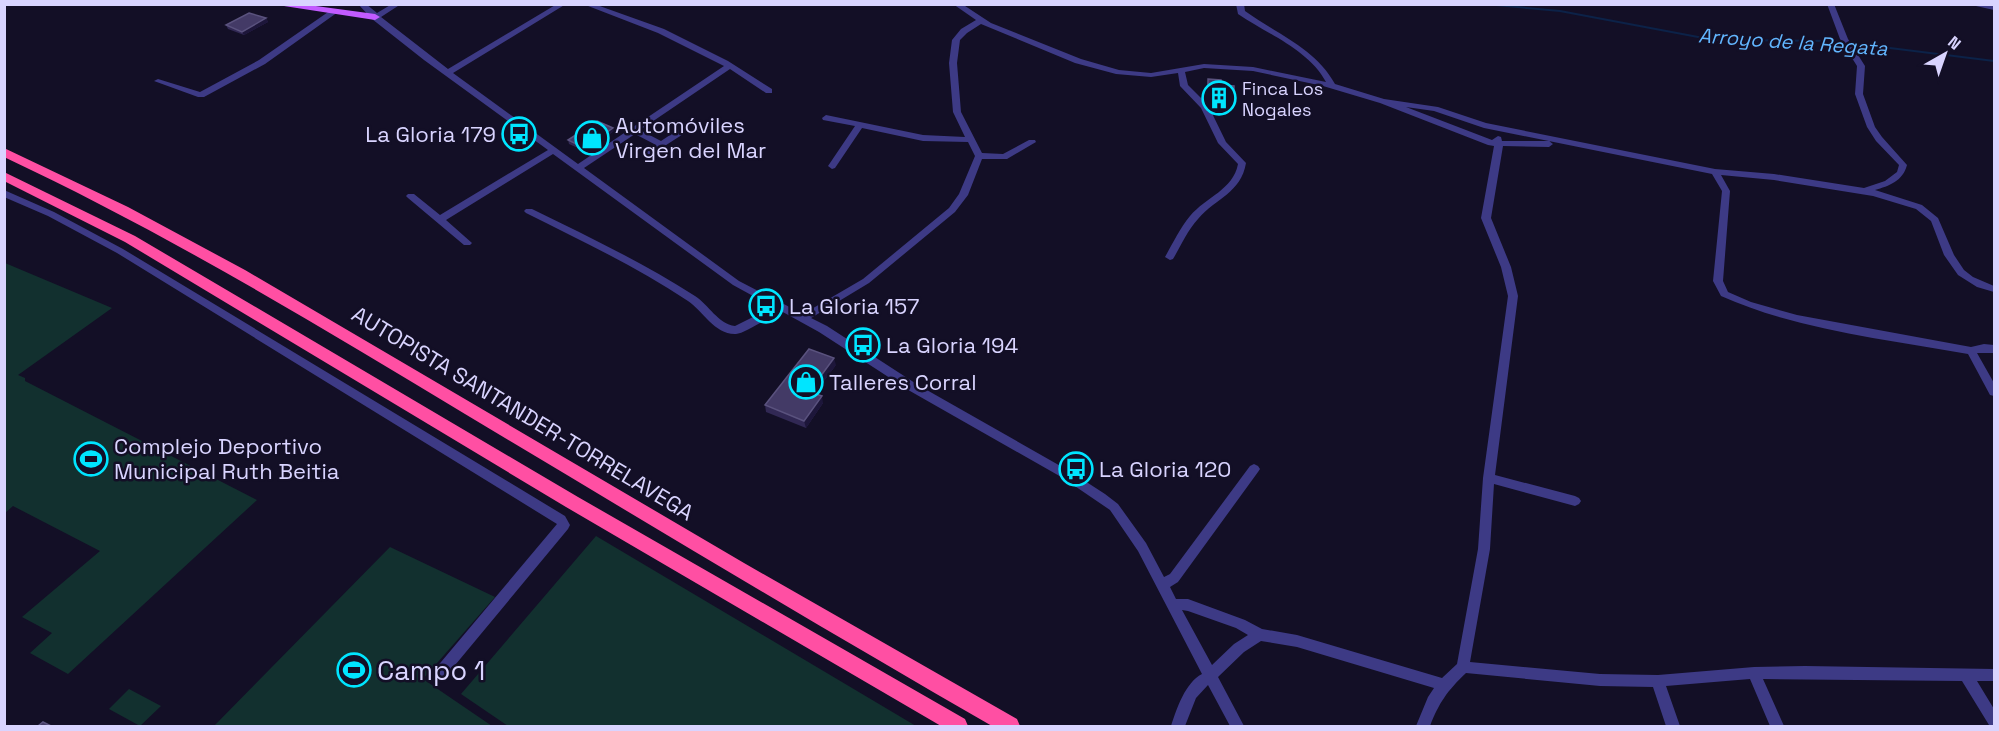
<svg xmlns="http://www.w3.org/2000/svg" width="1999" height="731" font-family="'Space Grotesk',sans-serif">
  <style>
    .green { fill: #12302f }
    .lines { fill: none; stroke-linecap: round; stroke-linejoin: round }
    .stream { stroke: #0c2248; stroke-width: 2 }
    .minor { fill: #3d3a85; fill-rule: evenodd }
    .major { fill: #c25bff; fill-rule: evenodd }
    .highway { fill: #ff4fa3; fill-rule: evenodd }
    .wall { fill: #312854 }
    .shaded-wall { fill: #1d163a }
    .building { fill: #433a66; stroke: #5a527e; stroke-width: 1.5 }
    .labels { text-anchor: middle; dominant-baseline: central; stroke-width: 5; stroke-linejoin: round; paint-order: stroke }
    .far-poi-label { font-size: 18px; fill: #d9d4ff; stroke: #130f26; text-anchor: start }
    .far-water-label { font-size: 20px; font-style: italic; fill: #62b6ff; stroke: #130f26 }
    .poi-label { font-size: 22px; fill: #d9d4ff; stroke: #130f26; text-anchor: start }
    .street-label { font-size: 22px; fill: #d9d4ff; stroke: #130f26 }
    .near-poi-label { font-size: 27px; fill: #d9d4ff; stroke: #130f26; text-anchor: start }
  </style>
  <rect width="100%" height="100%" fill="#130f26"/>
  <!-- green -->
  <path class="green" d="M5,263L112,308L18,375L25,378V381L257,500L68,674L30,653L52,633L22,617L100,551L13,506L5,513Z
    M596,536L916,726H508L461,694Z
    M390,547L495,597L423,679L492,726H214Z
    M129,689L161,706L140,726L109,709Z"/>
  <g class="lines">
    <!-- stream -->
    <path class="stream" d="M1485,4L1560,11L1714,40L1834,41L1994,61"/>
    <!-- minor -->
    <path class="minor" d="M358,4H366L377,13L392,4H401L381,17L448,69L557,4H566L453,73L578,164L724,66L658,33L583,4H594L664,29L728,61L772,89V93H766L730,69L640,130L661,141L682,127H688V131L649,156L645,153L656,145L635,134L584,168L739,281L803,314L863,279L949,208L959,194L975,156L968,142L923,141L862,128L835,168L832,169L828,166L855,126L823,120L822,118L826,115L923,135L965,137L953,112L949,63L952,40L961,29L976,20L953,4H962L991,23L1081,59L1119,70L1151,73L1204,64L1253,67L1326,82C1308,49 1267,34 1238,14L1236,4H1244L1245,11C1277,34 1316,49 1335,84L1384,99L1438,107L1486,123L1715,169L1774,174L1864,188L1885,181L1897,172L1899,165L1876,141L1867,127L1855,94L1857,66L1840,39L1827,4H1834L1848,39L1865,66L1863,94L1875,127L1882,137L1907,165C1903,181 1889,186 1875,190L1922,205L1938,218L1954,255L1964,270L1973,277L1994,286V292L1977,287L1958,275L1944,255L1931,221L1916,209L1873,196L1774,180L1721,175L1730,191L1723,281L1728,292L1751,302L1797,315L1971,347L1984,344L1994,345V353H1977L1994,383V396L1990,395L1968,354C1886,339 1797,330 1721,296L1713,281L1722,191L1712,174L1484,128L1434,111L1406,107L1492,140L1498,136L1501,137L1502,141H1549L1553,144L1549,147L1503,146L1491,218L1511,267L1518,296L1495,475L1575,496L1579,498L1581,501L1579,504L1575,506L1494,484L1490,549L1470,662L1600,674L1658,675L1754,667L1805,666L1994,669V681H1977L1994,709V726L1989,725L1962,681L1763,679L1784,726H1770L1750,679L1666,686L1680,726H1666L1653,687L1600,686L1466,673C1447,691 1439,703 1430,726H1416L1428,697L1434,688L1297,647L1261,641L1244,652L1218,677L1244,726H1230L1208,685L1196,698L1185,726H1171C1177,708 1185,683 1202,674L1138,551L1110,510L1063,478L910,391L819,332L781,311C771,316 745,333 736,334C715,335 703,311 688,301C637,267 580,240 526,213L524,211L526,209H532C587,236 644,263 695,296C709,305 718,324 735,326L773,307L733,285L553,154L446,220L472,243L470,245H464L408,198L406,196L408,194H414L440,215L548,150L424,60L372,19ZM981,24L1075,63L1116,74L1151,77L1178,73L1180,86L1201,108L1218,143L1238,164C1233,190 1206,197 1190,216C1180,228 1173,243 1165,257L1170,260L1173,259C1181,246 1187,231 1198,219C1216,198 1241,193 1246,163L1226,142L1208,105L1188,85L1185,72L1204,68L1253,71L1323,86L1380,103L1488,145L1494,146L1481,218L1501,267L1508,296L1483,478L1478,549L1457,664L1442,678L1297,635L1262,629L1245,620L1188,599H1176L1170,587L1178,582L1258,472L1260,469L1258,466L1254,464L1250,466L1170,574L1164,577L1146,543L1118,504L1105,494L1071,472L918,385L827,326L811,318L869,283L955,212L968,195L982,159H1007L1036,142L1035,140H1029L1003,154L982,153L961,112L957,63L960,40L967,33ZM1182,610L1188,611L1236,628L1248,635L1234,644L1212,665Z
      M1976,4L1994,6V10L1976,6Z
      M331,10L338,12L265,64L204,97H198L154,81L158,79L200,92L259,60Z
      M4,190L54,212L123,249L565,516L570,525L568,529L446,676L441,678L436,676L434,672L436,668L557,524L117,253L48,216L4,197Z"/>
    <!-- major -->
    <path class="major" d="M271,4H301L375,14L380,17L375,20Z"/>
    <!-- highway -->
    <path class="highway" d="M4,148L128,207L245,270L744,563L1017,719L1020,726H992C815,624 640,519 465,414C314,323 164,232 4,157Z
      M4,172L135,236L578,497L965,719L968,726H941L566,507L125,242L4,181Z"/>
  </g>
  <!-- wall -->
  <path class="wall" d="M266,18L268,22L244,35L228,29L226,25Z
    M1208,79L1221,85L1234,97L1232,107L1211,105L1207,100V90Z
    M614,131L585,151L569,144L568,140Z
    M836,365L814,394L823,403L806,428L766,412L765,405Z"/>
  <!-- shaded-wall -->
  <path class="shaded-wall" d="M266,18L268,22L244,35L242,32Z
    M613,128L614,131L585,151L584,148Z
    M834,358L836,365L810,399L809,392Z
    M822,396L823,403L806,428L804,421Z"/>
  <!-- building -->
  <path class="building" d="M249,13L266,18L242,32L226,25Z
    M1208,79L1221,80V85L1234,86V97L1212,95L1208,90Z
    M597,121L613,128L584,148L568,140Z
    M809,349L834,358L809,392L822,396L804,421L765,405Z
    M43,722L51,726H38Z"/>
  <!-- icons -->
  <defs>
    <symbol id="building-ring" viewBox="-11 -11 22 22"><circle r="9.5" fill="#130f26" stroke="#00e5ff" stroke-width="1.5"/><path d="M-4-6H4V6H1V3H-1V6H-4ZM-2.5-4.3h1.7v1.8h-1.7ZM.8-4.3h1.7v1.8H.8ZM-2.5-1h1.7V.8h-1.7ZM.8-1h1.7V.8H.8Z" fill="#00e5ff"/></symbol>
    <symbol id="bus-ring" viewBox="-11 -11 22 22"><circle r="9.5" fill="#130f26" stroke="#00e5ff" stroke-width="1.5"/><path d="M-5-6H5V4H4V6H2V4H-2V6H-4V4H-5ZM-3.5-4V0h7V-4ZM-3.5 1.2v1.5H-2V1.2ZM2 1.2v1.5H3.5V1.2Z" fill="#00e5ff"/></symbol>
    <symbol id="shop-ring" viewBox="-11 -11 22 22"><circle r="9.5" fill="#130f26" stroke="#00e5ff" stroke-width="1.5"/><path d="M-5-2.5h2.3a2.7 3.5 0 0 1 5.4 0H5L5.5 6h-11ZM-1.5-2.5h3a1.5 2.3 0 0 0-3 0Z" fill="#00e5ff"/></symbol>
    <symbol id="stadium-ring" viewBox="-11 -11 22 22"><circle r="9.5" fill="#130f26" stroke="#00e5ff" stroke-width="1.5"/><path d="M0-5a6.5 5 0 1 0 0 10a6.5 5 0 1 0 0-10ZM-3.5-1.8h7v3.6h-7Z" fill="#00e5ff"/></symbol>
  </defs>
  <g fill-rule="evenodd">
    <use href="#building-ring" x="1200" y="79" width="38" height="38"/>
    <use href="#bus-ring" x="500" y="115" width="38" height="38"/>
    <use href="#shop-ring" x="573" y="119" width="38" height="38"/>
    <use href="#bus-ring" x="747" y="287" width="38" height="38"/>
    <use href="#bus-ring" x="844" y="326" width="38" height="38"/>
    <use href="#shop-ring" x="787" y="363" width="38" height="38"/>
    <use href="#stadium-ring" x="72" y="440" width="38" height="38"/>
    <use href="#bus-ring" x="1057" y="450" width="38" height="38"/>
    <use href="#stadium-ring" x="335" y="651" width="38" height="38"/>
  </g>
  <g class="labels">
    <!-- far-poi labels -->
    <g class="far-poi-label">
      <text x="1242" y="88">Finca Los<tspan x="1242" dy="21">Nogales</tspan></text>
    </g>
    <!-- far-water labels -->
    <g class="far-water-label">
      <text transform="translate(1793 42) rotate(4)">Arroyo de la Regata</text>
    </g>
    <!-- poi labels -->
    <g class="poi-label">
      <text x="615" y="125">Automóviles<tspan x="615" dy="25">Virgen del Mar</tspan></text>
      <text x="496" y="134" text-anchor="end">La Gloria 179</text>
      <text x="789" y="306">La Gloria 157</text>
      <text x="886" y="345">La Gloria 194</text>
      <text x="829" y="382">Talleres Corral</text>
      <text x="114" y="446">Complejo Deportivo<tspan x="114" dy="25">Municipal Ruth Beitia</tspan></text>
      <text x="1099" y="469">La Gloria 120</text>
    </g>
    <!-- street labels -->
    <g class="street-label">
      <text transform="translate(523 413) rotate(31)">AUTOPISTA SANTANDER-TORRELAVEGA</text>
    </g>
    <!-- near-poi labels -->
    <g class="near-poi-label">
      <text x="377" y="670">Campo 1</text>
    </g>
  </g>
  <!-- border -->
  <rect width="1999" height="731" fill="none" stroke="#d9d4ff" stroke-width="12"/>
  <!-- north arrow -->
  <g transform="translate(1945 54) rotate(40)" stroke="#130f26" stroke-width="4.5" paint-order="stroke">
  <path d="M0-4.5L10 22L0 15L-10 22Z" fill="#d9d4ff"/>
  <text y="-9" font-size="16" font-weight="bold" text-anchor="middle" fill="#d9d4ff">N</text>
  </g>
</svg>
